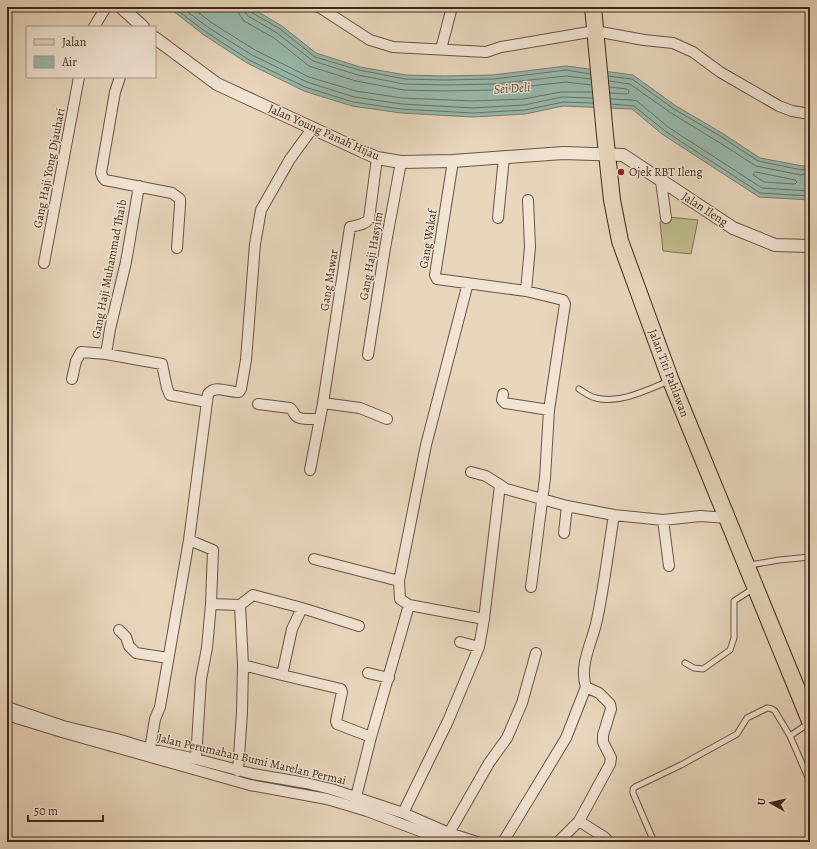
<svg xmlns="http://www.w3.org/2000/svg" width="817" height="849" font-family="Alegreya,serif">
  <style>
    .green { fill: #bebc8c; stroke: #7e7252 }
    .water { fill: #98b9ac; stroke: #747f71 }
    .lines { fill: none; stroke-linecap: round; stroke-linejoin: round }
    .shore { stroke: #6b7162; stroke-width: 1 }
    .service-casing { stroke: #685442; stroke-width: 7 }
    .minor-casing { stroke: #685442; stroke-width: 12 }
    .tertiary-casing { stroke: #685442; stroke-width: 14 }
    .primary-casing { stroke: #3e2919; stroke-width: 18 }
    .service { stroke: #f0e4d3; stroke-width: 5 }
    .minor { stroke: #f0e4d3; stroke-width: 10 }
    .tertiary { stroke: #f0e4d3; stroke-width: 12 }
    .primary { stroke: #e8d6bc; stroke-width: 16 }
    .poi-dot { fill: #8f2418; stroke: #f0e4d3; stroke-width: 1.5 }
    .labels { text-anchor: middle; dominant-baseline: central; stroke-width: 3; stroke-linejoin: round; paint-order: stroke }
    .street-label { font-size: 12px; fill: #3e2919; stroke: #f0e4d3 }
    .poi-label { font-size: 12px; fill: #3e2919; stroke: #f0e4d3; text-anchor: start }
    .water-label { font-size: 13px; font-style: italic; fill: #544d3e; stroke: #f0e4d3 }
  </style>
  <rect width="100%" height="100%" fill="#e8d6bc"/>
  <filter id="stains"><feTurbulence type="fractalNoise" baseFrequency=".005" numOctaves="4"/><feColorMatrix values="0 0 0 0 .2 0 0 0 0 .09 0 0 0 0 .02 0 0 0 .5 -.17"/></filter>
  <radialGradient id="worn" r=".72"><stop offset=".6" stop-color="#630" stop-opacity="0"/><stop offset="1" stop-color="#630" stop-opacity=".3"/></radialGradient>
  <!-- green -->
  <path class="green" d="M669,217L698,220L691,254L663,251L660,222Z"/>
  <!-- water -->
  <path class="water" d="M168,7H250L282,26L316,53L360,67L406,75L444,76L493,75L566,66L633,75L676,106L722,133L760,158L803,166L810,164V200L759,197L662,134L632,109L563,106L525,114L473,117L401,113L352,106L304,91L247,63L204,35Z"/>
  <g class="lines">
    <!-- shore -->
    <path class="shore" d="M173,7L206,32L249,60L305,87L353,102L401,109L473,113L525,110L563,102L593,103
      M181,7L209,28L252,55L307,82L354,97L402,104L473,108L524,105L562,97L593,98
      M191,7L212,23L255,50L309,77L356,91L402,98L473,101L523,99L561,92H592
      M238,7L239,14L244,21L274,38L309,66L356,81L404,90L443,91L494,90L566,82L591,85
      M244,7L245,12L248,16L277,33L313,61L358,75L404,84L444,85L494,84L566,76L591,79
      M249,7L251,12L280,29L315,57L359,70L405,79L444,80L494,79L566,70L590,74
      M608,76L632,79L674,109L720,136L758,161L802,170L810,168
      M609,81L630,84L671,113L717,141L756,166L801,175L810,173
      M610,87L627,89L629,91L628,94L610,93
      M611,99L632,100L637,101L668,127L762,188L810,191
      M611,104L634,106L665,131L760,193L810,196
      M756,172L795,180L797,182L795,184L764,182L753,175L754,173Z"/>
    <defs>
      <path id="service" d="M579,389C585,393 590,397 596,398C620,404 647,390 669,381
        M750,565L779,560L810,557
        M685,663L694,668L703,669L730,650L734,638V601L754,588
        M790,736L809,723
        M654,842L633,793V789L635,787L681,765L737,734L747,718L767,708L772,709L775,711L790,736L810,782"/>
      <path id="minor" d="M319,7L370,40L393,47L486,52L501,47L595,31L644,40L673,43L693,52L720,72L779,106L792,111L810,114
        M94,27L106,7
        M441,49L452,7
        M120,77L115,92L101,173L103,178L105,180L172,193L180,199V205L177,248
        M453,161L435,275L437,279L526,291L563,300L565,304L549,410L545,478L531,587
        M661,181L666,218
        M498,218L504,157
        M44,263L79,77
        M468,283L426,445L399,581L400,599L409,605L484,619
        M526,291L530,247L528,200
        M106,354L110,329L126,262L139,186
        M368,355L385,248L401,162
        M72,379L76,361L81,352L106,354L162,364L167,388L170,395L207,402
        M503,394L502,400L505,403L549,410
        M323,403L360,408L387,419
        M258,404L290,408C294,411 293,413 296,416C300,420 313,419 319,419
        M310,470L323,403L350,227C357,225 365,225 369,219L377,158
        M471,472L486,476L500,485
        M663,520L669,566
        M564,533L567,506
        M189,540L213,550L211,604L240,605L253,595L302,608
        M314,559L399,581
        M240,605L243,665L282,675
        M359,626L302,608L292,629L282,675L341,689L342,692L336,721L337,724L371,737
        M119,630L126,637L129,646L136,653L168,658
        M460,642L479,647
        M368,673L389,678
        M7,707L63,726L117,739L150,749L196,759L253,774L306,783L331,789L403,813L449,833L477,842
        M7,715L62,732L250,785L327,799L367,811L449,842
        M150,749L155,719L160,707L189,540L208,394C215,384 229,393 239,392L241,389L246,360L255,244L261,210L290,159L312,129
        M196,759L201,679L207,648L211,604
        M238,771L242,712L243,665
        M356,797L371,737L409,605
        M403,813L448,721L479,647L484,619L500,485L506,489L567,506L614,515L663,520L700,516L728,518
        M579,821L604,837L609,842
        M449,833L489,763L507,738L522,703L536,653
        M503,842L566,738L586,687
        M558,842L579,821L610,764L611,758L603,742V735L611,709L610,704L599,693L586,687C579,667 591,644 596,624C604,589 608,551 614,515"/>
      <path id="tertiary" d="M121,7L143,27
        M155,38L217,84L377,158L401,162L453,161L563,153L623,155L733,228L775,245L810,246"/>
      <path id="primary" d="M593,7L605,135L612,200L620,241L671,381L810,721"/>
    </defs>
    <!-- service casing -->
    <use href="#service" class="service-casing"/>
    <!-- minor casing -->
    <use href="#minor" class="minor-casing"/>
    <!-- tertiary casing -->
    <use href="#tertiary" class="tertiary-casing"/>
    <!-- primary casing -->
    <use href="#primary" class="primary-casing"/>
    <!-- service -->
    <use href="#service" class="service"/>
    <!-- minor -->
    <use href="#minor" class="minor"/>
    <!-- tertiary -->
    <use href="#tertiary" class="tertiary"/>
    <!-- primary -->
    <use href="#primary" class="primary"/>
  </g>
  <!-- markers -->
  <circle class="poi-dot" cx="621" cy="172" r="4"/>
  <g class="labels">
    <!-- street labels -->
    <g class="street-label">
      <text transform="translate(324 132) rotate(24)">Jalan Young Panah Hijau</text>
      <text transform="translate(49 168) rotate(-79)">Gang Haji Yong Djauhari</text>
      <text transform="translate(705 209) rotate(33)">Jalan Ileng</text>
      <text transform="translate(428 239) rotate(-81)">Gang Wakaf</text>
      <text transform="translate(371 256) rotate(-80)">Gang Haji Hasyim</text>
      <text transform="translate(109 269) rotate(-79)">Gang Haji Muhammad Thaib</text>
      <text transform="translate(329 280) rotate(-81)">Gang Mawar</text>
      <text transform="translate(669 373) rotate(69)">Jalan Titi Pahlawan</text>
      <text transform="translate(252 759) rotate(13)">Jalan Perumahan Bumi Marelan Permai</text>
    </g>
    <!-- poi labels -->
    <g class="poi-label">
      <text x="629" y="172">Ojek RBT Ileng</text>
    </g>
    <!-- water labels -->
    <g class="water-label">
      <text transform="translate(512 88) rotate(-4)">Sei Deli</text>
    </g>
  </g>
  <!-- margin -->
  <rect width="817" height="849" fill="none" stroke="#e8d6bc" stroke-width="24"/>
  <rect x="8" y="8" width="801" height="833" fill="none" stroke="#3e2919" stroke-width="2"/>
  <rect x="12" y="12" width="793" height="825" fill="none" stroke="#3e2919"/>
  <!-- legend -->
  <rect x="26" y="26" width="130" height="52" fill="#f0e4d3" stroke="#a99989"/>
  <rect x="34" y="39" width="20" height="6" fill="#e8d6bc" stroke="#a99989"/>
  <text x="62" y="46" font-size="12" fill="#3e2919">Jalan</text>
  <rect x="34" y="56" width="20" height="12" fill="#98b9ac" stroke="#a99989"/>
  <text x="62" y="66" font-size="12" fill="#3e2919">Air</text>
  <!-- north arrow -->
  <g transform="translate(771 803) rotate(278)" stroke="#f0e4d3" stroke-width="3" paint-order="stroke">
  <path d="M0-3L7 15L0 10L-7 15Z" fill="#3e2919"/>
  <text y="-6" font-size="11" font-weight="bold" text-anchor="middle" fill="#3e2919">U</text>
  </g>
  <!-- scale -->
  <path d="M28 815v6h75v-6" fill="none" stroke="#3e2919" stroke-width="2"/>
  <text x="34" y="815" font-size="12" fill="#3e2919" stroke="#f0e4d3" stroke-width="3" paint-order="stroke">50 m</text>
  <rect width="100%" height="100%" filter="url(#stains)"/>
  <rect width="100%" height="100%" fill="url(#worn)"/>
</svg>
